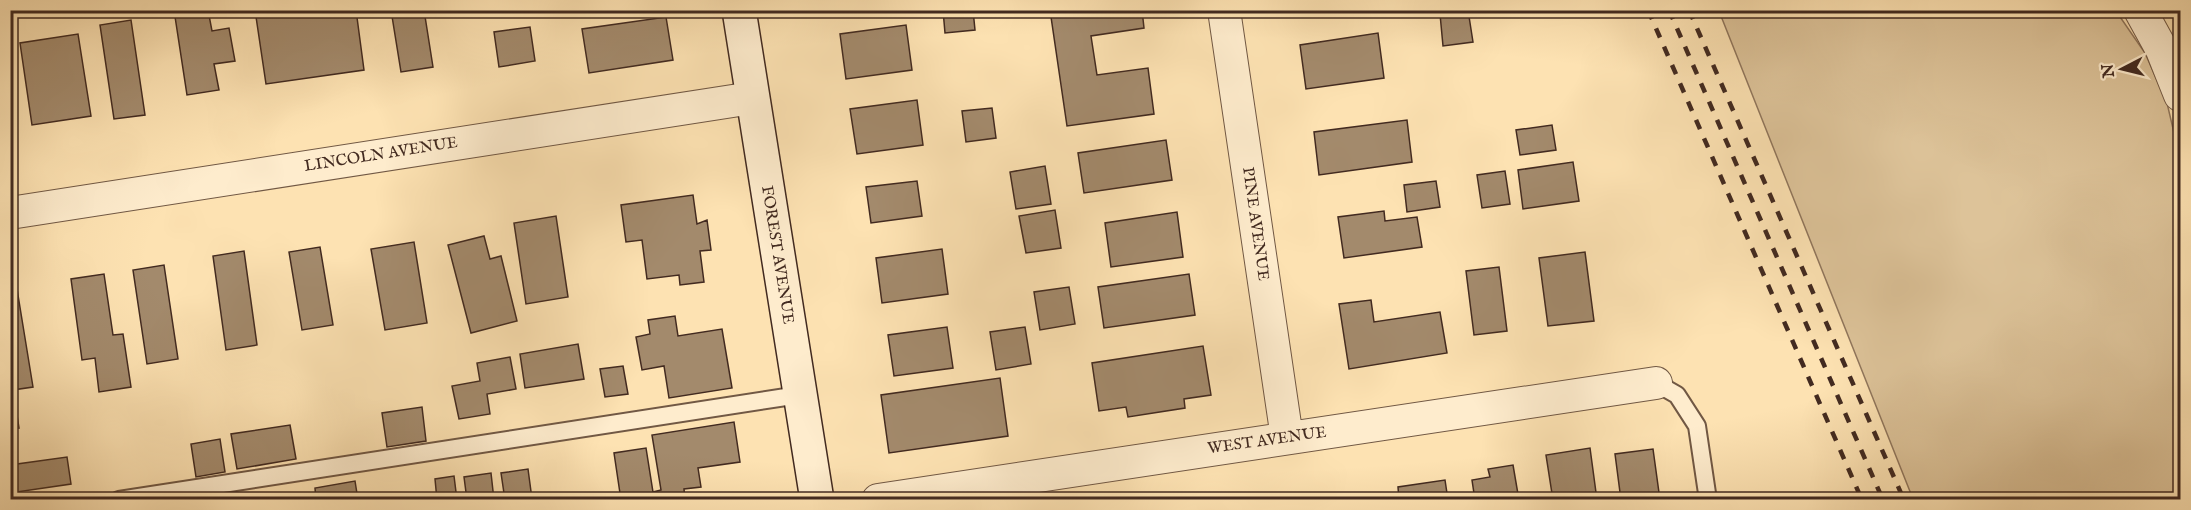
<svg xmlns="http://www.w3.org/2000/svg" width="2191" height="510" font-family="'IM FELL English',serif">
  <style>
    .green { fill: #ddc399; stroke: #90765c; stroke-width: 1.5 }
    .building { fill: #a38a6c; stroke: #422a20; stroke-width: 1.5 }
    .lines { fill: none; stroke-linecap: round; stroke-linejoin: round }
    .lane-casing { stroke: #715844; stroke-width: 20 }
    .street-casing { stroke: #715844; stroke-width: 34 }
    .secondary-casing { stroke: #422a20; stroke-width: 36 }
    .lane { stroke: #feeccd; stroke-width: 16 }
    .street { stroke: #feeccd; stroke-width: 32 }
    .secondary { stroke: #feeccd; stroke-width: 33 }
    .rail { stroke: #422a20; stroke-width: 4.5; stroke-dasharray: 10 10; stroke-linecap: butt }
    .labels { text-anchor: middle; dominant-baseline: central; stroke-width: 5; stroke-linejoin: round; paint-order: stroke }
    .street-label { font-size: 16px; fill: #422a20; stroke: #feeccd }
  </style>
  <rect width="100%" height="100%" fill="#fde2b2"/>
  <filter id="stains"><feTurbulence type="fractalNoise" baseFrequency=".00333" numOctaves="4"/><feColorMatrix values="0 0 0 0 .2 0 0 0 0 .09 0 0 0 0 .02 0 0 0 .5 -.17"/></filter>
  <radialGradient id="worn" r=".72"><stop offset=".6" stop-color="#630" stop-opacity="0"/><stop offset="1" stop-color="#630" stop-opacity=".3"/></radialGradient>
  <!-- green -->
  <path class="green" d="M1719,11H2116L2145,53L2167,103L2175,137L2180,208V499H1913Z"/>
  <!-- building -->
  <path class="building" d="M174,10H208L212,31L229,28L235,61L214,64L219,90L187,95Z
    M255,10H356L364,70L266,84Z
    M391,10H424L433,67L401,72Z
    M943,10H973L975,30L945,33Z
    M1050,10H1142L1144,28L1091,36L1097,75L1148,68L1154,114L1067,126Z
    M1468,10L1473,42L1443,46L1440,14Z
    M666,17L673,60L589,73L582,29Z
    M131,20L145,115L114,119L100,25Z
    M906,25L912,70L846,79L840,34Z
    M530,27L535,61L499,67L494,32Z
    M1378,33L1384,78L1306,89L1300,45Z
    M78,34L91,116L32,125L20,43Z
    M917,100L923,145L857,154L850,109Z
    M992,108L996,138L966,142L962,111Z
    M1407,120L1412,162L1319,175L1314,132Z
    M1552,125L1556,150L1520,155L1516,130Z
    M1166,140L1172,180L1084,193L1078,153Z
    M1573,162L1579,201L1523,209L1518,170Z
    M1045,166L1051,204L1016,209L1010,172Z
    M1505,171L1510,204L1482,208L1477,175Z
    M917,181L922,216L871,223L866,187Z
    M1436,181L1440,207L1407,212L1404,185Z
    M693,195L697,224L707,220L711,250L700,251L704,282L680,285L679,275L647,279L642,240L626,242L621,205Z
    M1055,210L1061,248L1026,253L1019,216Z
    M1384,211L1385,221L1417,217L1422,247L1344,258L1338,217Z
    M1177,212L1183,257L1111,267L1105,223Z
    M556,216L568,297L526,304L514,223Z
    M484,236L490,259L501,256L517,321L471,333L448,245Z
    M414,242L427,323L385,330L371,249Z
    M320,247L333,325L302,330L289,252Z
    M942,249L948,294L882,303L876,258Z
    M244,251L257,345L226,350L213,256Z
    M1585,252L1594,321L1548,326L1539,258Z
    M164,265L178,359L147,364L133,270Z
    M1499,267L1507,331L1474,335L1466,271Z
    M104,274L113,335L123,334L131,387L99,392L95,358L82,360L71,279Z
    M1189,274L1195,315L1104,328L1098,287Z
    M1069,287L1075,324L1040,330L1034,292Z
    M17,289L33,387L13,390L19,428L10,429V290Z
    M1371,300L1374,322L1440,312L1447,353L1349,369L1339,304Z
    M675,316L678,336L722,329L732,388L669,398L664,366L642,370L636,337L650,334L648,320Z
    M947,327L953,368L894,376L888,335Z
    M1025,327L1031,364L996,370L990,332Z
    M578,344L584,379L525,388L520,354Z
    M1203,346L1211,395L1184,399L1185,408L1128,417L1126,407L1099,411L1092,363Z
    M510,357L516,389L487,394L490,414L459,419L452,386L480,381L477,363Z
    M623,366L628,394L605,397L600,369Z
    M1000,378L1008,436L889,453L881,395Z
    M422,407L426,441L387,447L382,413Z
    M734,422L740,462L698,468L701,487L684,489L685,500H621L614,453L646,448L653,492L661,490L652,435Z
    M290,425L296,459L237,469L231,434Z
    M220,439L225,472L196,477L191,444Z
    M1590,448L1597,500H1553L1546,455Z
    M1653,449L1660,500H1621L1615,454Z
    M67,457L71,484L10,493V465Z
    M1513,465L1519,500H1475L1472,480L1490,477L1488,469Z
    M528,469L532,499L505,500L501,473Z
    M491,473L494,500H467L464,477Z
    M454,476L457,500H437L435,479Z
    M1445,480L1448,500H1399L1398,487Z
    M355,481L358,500H316L315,488Z"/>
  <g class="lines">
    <defs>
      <path id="lane" d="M1656,383L1677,395L1697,426L1708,500
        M119,500L799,395"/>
      <path id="street" d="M1224,10L1287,438
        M2140,10L2162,50L2180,95
        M10,213L752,98
        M878,500L1656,383"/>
      <path id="secondary" d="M739,10L817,500"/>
    </defs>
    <!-- lane casing -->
    <use href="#lane" class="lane-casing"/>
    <!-- street casing -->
    <use href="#street" class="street-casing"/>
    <!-- secondary casing -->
    <use href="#secondary" class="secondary-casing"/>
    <!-- lane -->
    <use href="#lane" class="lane"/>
    <!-- street -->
    <use href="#street" class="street"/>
    <!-- secondary -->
    <use href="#secondary" class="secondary"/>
    <!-- rail -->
    <path class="rail" d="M1648,10L1862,500
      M1669,10L1883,500
      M1689,10L1904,500"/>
  </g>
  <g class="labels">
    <!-- street labels -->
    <g class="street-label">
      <text transform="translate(381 155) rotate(-9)">LINCOLN AVENUE</text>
      <text transform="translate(1255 224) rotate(82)">PINE AVENUE</text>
      <text transform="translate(777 255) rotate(81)">FOREST AVENUE</text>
      <text transform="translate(1267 441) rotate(-8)">WEST AVENUE</text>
    </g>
  </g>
  <!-- margin -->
  <rect width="2191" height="510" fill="none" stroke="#fde2b2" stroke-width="36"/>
  <rect x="12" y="12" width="2167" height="486" fill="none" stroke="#422a20" stroke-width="3"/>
  <rect x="18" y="18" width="2155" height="474" fill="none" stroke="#422a20" stroke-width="1.5"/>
  <!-- north arrow -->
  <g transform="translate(2122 69) rotate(263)" stroke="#feeccd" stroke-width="4.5" paint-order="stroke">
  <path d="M0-4.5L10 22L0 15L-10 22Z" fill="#422a20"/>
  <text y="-9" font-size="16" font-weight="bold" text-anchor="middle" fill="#422a20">N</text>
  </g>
  <rect width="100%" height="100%" filter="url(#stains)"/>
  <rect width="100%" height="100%" fill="url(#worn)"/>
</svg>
